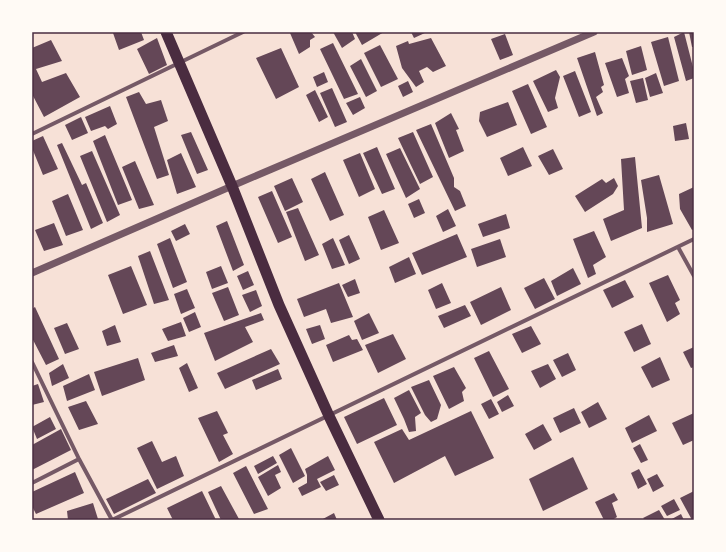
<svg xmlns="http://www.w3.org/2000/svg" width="726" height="552" font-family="'Roboto Condensed',sans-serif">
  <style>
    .building { fill: #644757 }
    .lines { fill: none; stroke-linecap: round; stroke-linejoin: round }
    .minor { stroke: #755966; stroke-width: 4 }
    .tertiary { stroke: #755966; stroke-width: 7 }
    .trunk { stroke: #4a2c40; stroke-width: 11 }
    .neatline { fill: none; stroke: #4a2c40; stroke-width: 1.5 }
  </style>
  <rect width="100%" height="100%" fill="#f7e1d7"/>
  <!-- building -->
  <path class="building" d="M116,32H141L144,40L119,50L113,33Z
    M292,32H311L315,37L310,40V47L299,54L290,33Z
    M333,32H352L355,39L342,48Z
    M355,32H384L362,45Z
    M411,32H427L414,38Z
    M684,32L694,71V78L686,81L674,37Z
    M689,32H694V47H692Z
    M505,34L513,55L500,60L491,39Z
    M668,37L679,81L664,86L651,42Z
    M157,38L167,65L149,74L137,49Z
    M431,38L446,66L433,72L427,67L419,71L424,82L416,87L402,68L396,46L408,41L409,44Z
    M51,40L62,61L36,69L42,82L66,73L80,97L44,117L32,94V48Z
    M333,43L358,94L344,99L320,49Z
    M380,45L398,79L381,87L364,53Z
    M641,46L647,70L632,75L626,51Z
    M281,48L299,87L276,99L256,58Z
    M595,52L604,85L601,87L603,92L596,97L603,113L597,116L577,58Z
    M622,58L629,76L625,79L629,93L617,97L605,63Z
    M361,59L377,91L366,97L350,66Z
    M556,70L560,77L555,98L558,108L548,112L533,81Z
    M575,71L591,112L579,117L563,76Z
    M324,72L328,82L317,87L313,77Z
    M656,73L663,93L650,97L645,78Z
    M643,78L648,100L636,103L630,81Z
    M408,81L413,92L403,97L398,86Z
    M528,84L547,127L531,134L512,91Z
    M332,88L347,122L335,127L320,93Z
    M315,90L328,117L319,122L306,95Z
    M139,92L146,104L161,100L168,121L154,127L169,175L157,179L126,97Z
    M360,97L365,108L353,115L346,103Z
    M508,102L517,125L487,137L479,121L480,112Z
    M110,106L117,124L108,129L105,126L91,131L85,117Z
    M451,113L459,129L456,130L464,151L449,158L435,123Z
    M81,117L88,133L72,140L65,125Z
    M686,123L689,139L675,141L673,126Z
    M431,124L454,178V187L460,191L466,206L455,211L416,130Z
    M191,132L208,170L197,174L181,135Z
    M413,132L433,177L420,184L398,138Z
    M105,135L132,200L118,205L93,141Z
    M43,136L58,169L43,175L32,148V141Z
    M62,143L82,185L86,183L103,223L91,229L57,145Z
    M377,147L395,189L382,194L363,153Z
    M523,147L532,166L508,176L500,158Z
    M400,148L420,189L406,198L386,154Z
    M553,149L563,169L549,175L538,156Z
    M92,151L120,215L107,222L80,156Z
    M181,153L196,187L177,194L167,160Z
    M360,153L375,189L359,197L343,160Z
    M635,157L642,228L611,241L603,219L624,210L621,159Z
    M135,161L154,205L139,209L122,167Z
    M325,172L344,215L330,221L311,179Z
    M659,175L673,224L647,232V218L641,180Z
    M292,178L303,202L285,211L274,186Z
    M614,178L618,186L613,194L585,212L575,196L602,179L606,183Z
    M694,187V229L692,230L680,209L679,194Z
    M272,191L292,237L278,243L258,197Z
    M68,194L83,230L66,236L52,201Z
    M419,199L425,213L414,218L408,204Z
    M298,208L319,255L305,261L286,212Z
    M448,209L456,226L443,232L436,216Z
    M384,210L399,243L381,250L368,217Z
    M506,214L510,228L483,237L478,224Z
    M227,221L244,265L233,271L216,226Z
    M54,223L63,245L44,251L35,230Z
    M185,224L190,234L176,241L171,231Z
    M594,231L606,257L593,265L596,274L588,278L573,239Z
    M457,234L467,257L422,275L412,253Z
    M349,235L360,259L349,264L339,240Z
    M170,238L187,282L173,288L157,244Z
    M333,238L345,265L332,269L322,244Z
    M500,239L506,257L477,267L471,249Z
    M150,251L169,300L154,304L138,256Z
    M409,257L416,274L395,283L389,267Z
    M131,266L147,305L123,314L108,275Z
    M221,266L228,283L212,289L206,272Z
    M573,268L581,284L557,296L551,281Z
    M248,271L254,285L243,290L237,276Z
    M668,275L680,300L675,303L680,314L667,322L649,283Z
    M544,278L555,299L535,309L524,288Z
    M355,279L360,293L348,297L342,285Z
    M625,280L634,297L612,308L603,290Z
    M339,283L353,317L331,323L326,309L304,317L297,299Z
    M442,283L451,303L436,309L428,290Z
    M228,287L239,315L224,321L212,293Z
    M501,287L511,310L481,325L470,302Z
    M187,289L195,308L181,314L174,294Z
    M256,290L262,306L250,312L242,295Z
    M465,305L471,316L444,328L438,316Z
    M35,307L59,359L46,365L32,338V309Z
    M195,312L201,327L189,332L183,318Z
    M261,313L264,320L245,327L253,342L215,361L204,333Z
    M369,313L379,333L362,340L354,321Z
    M181,322L186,336L168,341L162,329Z
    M67,323L79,349L65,354L54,328Z
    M642,324L651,344L634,352L624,332Z
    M115,325L121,342L107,346L102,331Z
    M320,325L325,339L312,344L306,329Z
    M531,326L541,344L522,353L512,334Z
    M393,334L406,359L378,373L365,345Z
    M349,335L352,340L357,339L363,350L333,362L326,345Z
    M174,345L178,356L155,362L151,353Z
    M694,347V367L691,368L683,352Z
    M271,349L280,364L225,389L217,373Z
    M489,351L509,389L493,397L474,358Z
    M568,353L576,370L562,377L553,360Z
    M660,357L670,380L652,388L641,367Z
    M138,358L145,380L102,396L94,372Z
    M187,363L198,388L189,392L179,368Z
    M63,364L69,378L52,386L49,373Z
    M548,364L556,379L540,388L531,371Z
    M454,367L466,388L462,392L464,401L449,409L433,376Z
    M278,369L282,379L256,390L252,380Z
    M89,374L95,390L67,401L63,386Z
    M429,380L441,405L437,419L431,422L425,415L411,387Z
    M38,384L44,402L32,405V386Z
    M409,390L421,413L415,417L416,431L409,432L404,419L394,398Z
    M508,395L514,406L502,412L497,402Z
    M384,398L397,425L357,444L344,417Z
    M491,399L499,414L489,419L481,404Z
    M86,401L98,424L79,430L68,407Z
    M598,402L607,419L589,428L581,412Z
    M574,408L581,423L560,433L553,418Z
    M217,411L228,433L223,435L233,454L219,462L198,418Z
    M471,411L494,458L455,476L445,456L394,483L374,442L402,429L409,440Z
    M694,413V440L683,445L672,423Z
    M649,415L657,431L632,443L625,428Z
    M50,417L56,429L37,439L32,427Z
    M543,424L552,440L534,450L525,434Z
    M61,429L71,450L32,470V445Z
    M152,441L162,462L176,456L184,476L157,489L137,448Z
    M640,444L648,460L641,463L633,448Z
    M291,448L305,476L293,483L279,455Z
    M273,456L277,463L258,474L254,466Z
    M328,456L335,470L317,479L321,487L302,496L298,488L307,483V475L305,469Z
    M573,457L588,489L543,511L529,479Z
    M278,465L281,472L275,475L281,488L268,496L258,477Z
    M246,466L268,509L254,514L233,473Z
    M639,469L647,484L638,489L631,473Z
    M75,472L84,493L36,514L32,506V492Z
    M657,474L664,486L653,492L647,479Z
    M334,475L339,485L326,491L320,482Z
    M148,479L156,493L114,514L106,499Z
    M221,486L239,519L237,520H221L208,492Z
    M202,491L216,520H173L167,508Z
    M694,491V520H692L680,498Z
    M614,493L618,500L612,503L617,517L612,520H604L595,502Z
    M674,499L680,510L667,516L661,506Z
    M93,503L98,519L68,520L67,511Z
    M659,510L665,520H645L643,518Z
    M334,513L337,520H321Z
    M681,514L684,520H670Z"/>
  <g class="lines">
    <!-- minor -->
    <path class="minor" d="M32,134L243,32
      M678,247L694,276
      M32,362L79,459L112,520
      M32,483L79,459
      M112,520L694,239"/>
    <!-- tertiary -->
    <path class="tertiary" d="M32,273L232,186L594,32"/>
    <!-- trunk -->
    <path class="trunk" d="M166,32L232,186L279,305L329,416L379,520"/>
  </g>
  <!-- border -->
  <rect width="726" height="552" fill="none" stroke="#fffaf5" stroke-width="66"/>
  <rect x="33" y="33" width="660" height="486" class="neatline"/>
</svg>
